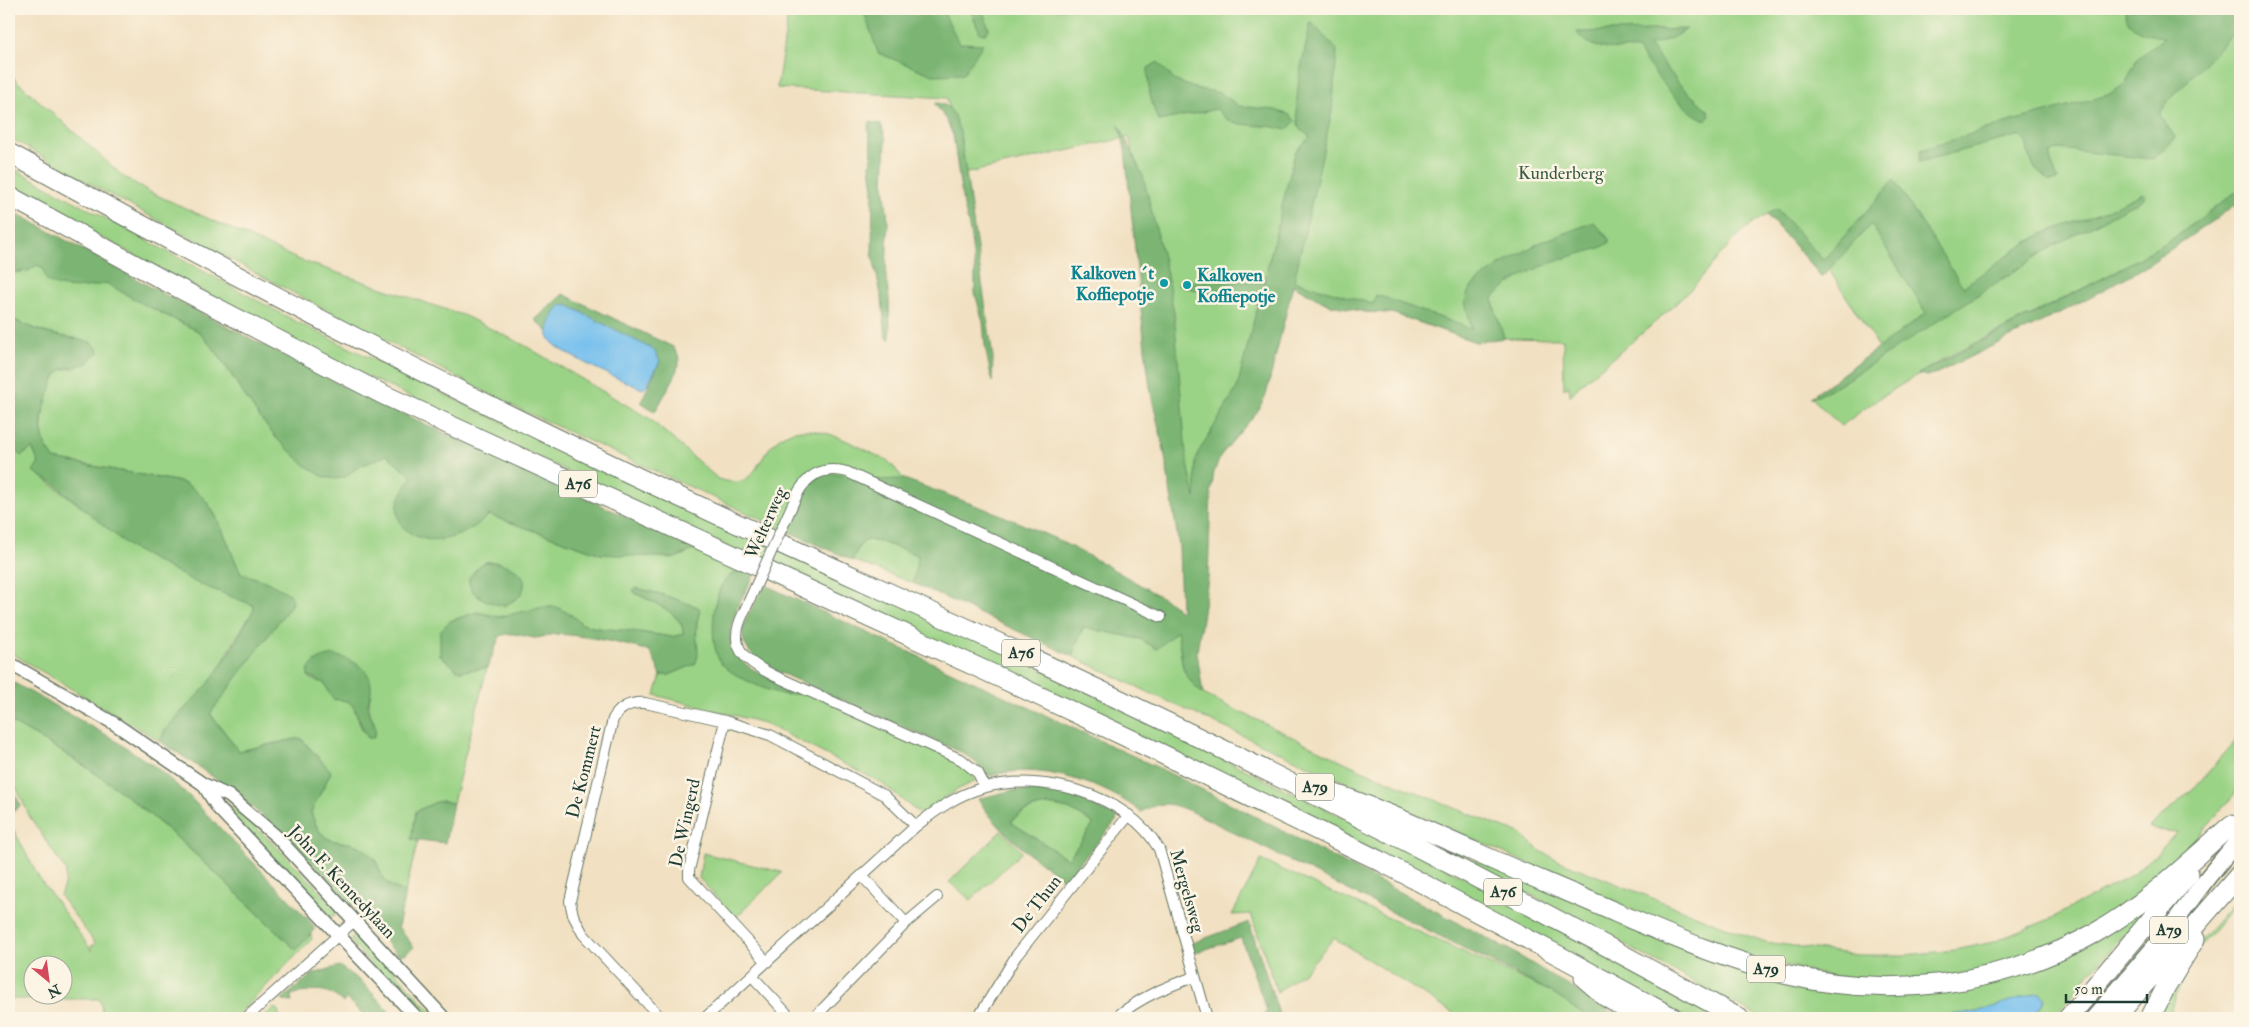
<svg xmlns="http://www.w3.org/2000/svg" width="2249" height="1027" font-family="'IM FELL Double Pica',serif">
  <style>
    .green { fill: #9bd386; stroke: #5d885d; fill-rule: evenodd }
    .forest { fill: #7cb573; stroke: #4e7954; fill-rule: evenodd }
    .water { fill: #75bfee; stroke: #4a7e91 }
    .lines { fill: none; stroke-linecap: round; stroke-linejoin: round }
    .minor-casing { stroke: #687665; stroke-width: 12 }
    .tertiary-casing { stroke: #687665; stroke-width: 15 }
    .primary-casing { stroke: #687665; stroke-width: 19 }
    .motorway-casing { stroke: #687665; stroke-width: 21 }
    .minor { stroke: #fff; stroke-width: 10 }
    .tertiary { stroke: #fff; stroke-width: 12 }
    .primary { stroke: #fff; stroke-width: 16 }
    .motorway { stroke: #fff; stroke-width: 19 }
    .minor-bridge-casing { stroke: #687665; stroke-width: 12; stroke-linecap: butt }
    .minor-bridge { stroke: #fff; stroke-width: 10 }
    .culture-dot { fill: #0f9aa8; stroke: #fcf5e5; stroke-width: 2 }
    .labels { text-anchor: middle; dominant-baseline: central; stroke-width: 5; stroke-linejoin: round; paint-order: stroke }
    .shield { fill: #fcf5e5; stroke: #617469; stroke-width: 1 }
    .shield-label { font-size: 16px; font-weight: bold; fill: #1f3d34 }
    .park-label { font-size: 18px; fill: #385b44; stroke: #fcf5e5 }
    .culture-label { font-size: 18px; font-weight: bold; fill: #0d838f; stroke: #fcf5e5; text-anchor: end }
    .street-label { font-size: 18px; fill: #1f3d34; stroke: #fcf5e5 }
  </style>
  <rect width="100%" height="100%" fill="#fcf5e5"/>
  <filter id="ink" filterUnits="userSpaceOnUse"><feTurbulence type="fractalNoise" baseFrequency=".02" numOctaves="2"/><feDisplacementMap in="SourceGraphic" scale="10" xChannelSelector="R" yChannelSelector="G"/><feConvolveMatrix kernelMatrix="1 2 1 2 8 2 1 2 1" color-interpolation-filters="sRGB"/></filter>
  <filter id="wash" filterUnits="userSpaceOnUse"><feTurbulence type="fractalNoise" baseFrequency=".0096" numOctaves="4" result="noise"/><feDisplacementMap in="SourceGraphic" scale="20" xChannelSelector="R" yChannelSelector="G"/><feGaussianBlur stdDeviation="1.12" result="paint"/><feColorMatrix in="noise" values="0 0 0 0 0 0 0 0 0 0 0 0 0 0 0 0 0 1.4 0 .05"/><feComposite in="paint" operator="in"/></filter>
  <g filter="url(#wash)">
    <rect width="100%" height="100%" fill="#f1e0c1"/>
    <!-- green -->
    <path class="green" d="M789,9H2240V189L2177,236L2115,272L1940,361L1875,401L1841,426L1811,397L1839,381L1837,378L1879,347L1829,270L1822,277L1767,215C1735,230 1713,267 1688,292C1654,325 1617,354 1581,384L1570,396L1569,385L1564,389L1563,339L1504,338L1503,335L1476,342L1392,313L1366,312L1327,304L1293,285L1247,397L1197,479L1193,515L1137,170L1129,137L963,174L947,98L777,88Z
      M9,74L124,177L150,192L297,259L465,316L522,344L650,419L718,479C756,491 754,463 775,442C800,416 842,438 868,451C875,455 885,459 891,464C896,469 899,474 904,479L807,486L787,531L519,409L303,298L96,187L9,137Z
      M9,166L297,322L466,405L627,480L971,635L1468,879L1724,1018H1688L716,541L324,356L9,188Z
      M37,265L94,286L105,282L143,304L198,331L217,353L257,414L278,440L345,477L356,468L387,455L412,476L397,505L440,541L474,526L489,515L601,554L675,558L696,549L742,570C718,582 718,597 714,622L751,682L785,695L805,692L955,758L972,774L975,781L955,791L921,814C905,804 893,790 876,780L764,723L655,695L661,675H669L695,664C700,646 693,629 700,610L635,593C650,601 685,613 683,634L672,637L632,631L596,628L582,624L570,614L515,615L499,617L477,612L450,621L440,655L459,671L487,668L453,803L442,801L411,838L418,841L405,893C400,890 393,888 388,884C380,876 379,862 370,854C346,831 324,857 311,812L331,772L301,738L239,751L210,713L293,601L267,582L241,573C224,541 218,498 181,482L54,459C50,453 45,446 43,438C39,424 47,379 60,371C64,368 71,369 76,368V338C52,337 31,327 9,318V273L28,271ZM486,562H500L505,606L477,596L474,571ZM308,670L369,678C374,698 363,703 375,724L363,732L353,706L348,701L333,699L324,683L313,680L308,676Z
      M9,444L12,448L23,455L32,448L39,463L34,471L94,516L131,548L199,584L253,604L255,609C238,631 227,658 210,682C194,702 171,718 160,741L9,652Z
      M866,540L881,542L919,555L913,583L852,560L860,545Z
      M1083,627L1140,639L1153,646L1177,631C1185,662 1175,669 1203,694L1359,769L1504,828L1518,832L1539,850L1557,860L1743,934L1766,942L1857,955H1905L1956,950L1993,942L2050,919L2132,875L2157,854L2177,832L2155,830L2149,827L2196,786L2240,736V788L2180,857L2152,884L2121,908L2059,944L1972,973L1897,981L1828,976L1734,952L1673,928C1472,838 1270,751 1072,656Z
      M9,721C43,740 77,760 109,783C174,830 237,894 296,950L311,934L312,939L235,1018H103L100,999H9V821L39,878L92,951L91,946L96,944L60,896L65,882L66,871L30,817L9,772ZM32,964H62V994H32Z
      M215,793C259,828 299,867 337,910L335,915L330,917L324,914L221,803Z
      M1048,805L1069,809L1092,822L1093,825L1068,859L1012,823V820C1024,811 1033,807 1048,805Z
      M1001,831L1022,852L971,900L949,882Z
      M1442,847L1738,966L1943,991L1979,987L2033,970L2157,898L2084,980L2054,1018H2032L2045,1000L2041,993L1977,1012L1932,1018H1761Z
      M703,853L781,872V874L735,918L699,878Z
      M2240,853V867L2108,1018H2097Z
      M1261,860L1549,991L1593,1018H1461L1334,938L1306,970L1277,992L1251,914L1232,915Z
      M2240,895V898L2191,958L2167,1018H2134Z
      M356,934L362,935L437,1018H420L352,943L351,939Z
      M274,1008L278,1010L280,1018H262Z"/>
    <!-- forest -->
    <path class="forest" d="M863,9H942L959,43L983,44L963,74L933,75L878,53Z
      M970,9H982L989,29L985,34L980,33Z
      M2125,9H2240V26L2170,99L2160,113L2161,118L2176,138L2153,159L2058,149L2050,153V159L2058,180L2050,182L2035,169L2029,156L2025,140L2021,136H2016L1919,162L1921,150L2005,123L2108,95L2126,83L2137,59L2164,37C2147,35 2125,31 2125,9Z
      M1311,22L1337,50L1332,111L1294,281L1373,304L1376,295L1380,296L1472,329L1465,302L1468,292L1475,283L1500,265L1541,242L1594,222L1609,239V243C1599,250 1584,252 1572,256C1545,264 1512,277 1493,298C1494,311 1501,325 1504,338L1476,342L1392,313L1366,312L1328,304L1293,285L1266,395L1257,412L1221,455L1214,472L1211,493L1208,578L1197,652L1203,694C1175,669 1185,662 1177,631L1157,649L1140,639L1083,627L1072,656L913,583L918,555L881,542L866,540L860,545L852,560L787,531L807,486L815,479L827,473L866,480L904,479L999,514L1056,539L1104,564L1173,604L1181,612L1179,547L1164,450L1151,394L1145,349L1125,149L1119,125L1143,176L1165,265L1174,313L1186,454L1195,498C1197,482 1193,468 1198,453L1237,388L1258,304L1179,286L1178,284L1198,281L1264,282L1295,152L1310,137L1299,128C1292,94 1304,56 1311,22Z
      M1687,29L1670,39L1649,45L1681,86L1709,111L1710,116L1706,120C1683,113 1651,69 1637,49C1616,48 1588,52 1577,32Z
      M1158,62L1174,80L1194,88L1220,93L1239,106L1275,110L1290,115L1295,121L1287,130C1279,128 1271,126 1263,126C1243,124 1229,126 1217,109L1159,121C1150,103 1148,87 1148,68Z
      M937,103C954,105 954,118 960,132L993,358L992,382L985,345L983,322L975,293V270L970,231L962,198L953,135L945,118L935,104Z
      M870,122L881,124L886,139L884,185L888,220L886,277L889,298L890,339L886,338L882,299L872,253L873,189L870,166L872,150L868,127Z
      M1894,180L1963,287L2015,250L2042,234L2105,211L2141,194L2144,193L2145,195L2143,199L2053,246L1850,378L1818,396L1811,397L1926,313L1871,224L1822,277L1767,214L1777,209L1823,260Z
      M2240,189V202L2145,267L2064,311L1937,373L1927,376L1918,374L2115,272L2177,236Z
      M9,209L158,291L347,388L696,549L675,558L601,554L489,515C468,536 430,551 405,529C399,524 396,512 398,504C400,494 407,485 412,476L387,455L356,468L345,477L336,479L322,476L305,465L278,440L257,414L217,353L198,331L143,304L106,283C87,288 65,291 47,281L42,267L37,265L28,271L9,273Z
      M563,294L673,347L680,359L675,376L655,412L641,402L660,361L654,350L622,334L556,310L548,332L535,320Z
      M9,318L43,332L90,342L98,348L99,352L87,364L63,369L55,376L43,412L41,427L45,445L54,459L181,482C218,498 224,541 241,573L267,582L290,594L292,597L291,605L210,714L239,751L300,738L329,769L331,772L311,812C324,857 346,831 370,854C379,862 380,876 388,884C393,888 400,890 405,893L398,927L414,947L405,954H397C353,907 309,858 261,815C230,787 194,764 160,741L165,730L209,683L230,652L254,609L253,605L199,584L131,548L54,484L33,471L39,463L32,448L21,456L9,444Z
      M486,562C501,562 531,569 523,590C521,596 518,598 513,601C509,603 506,605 502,605C495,605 486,601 480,597C473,594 468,586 469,578L480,565Z
      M742,570L754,575C745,593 730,616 730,636C729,668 781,682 805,692C798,693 790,696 783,694C768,692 731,675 722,664C708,648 712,595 725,580C729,575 737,572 742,570Z
      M765,585L1161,769L1235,806L1508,949L1621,1018H1588L1549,991L1195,813C1172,804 1164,799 1141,812C1105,783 1036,761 990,776L974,761L961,752L767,667C726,638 745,622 765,585Z
      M636,588L661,594L698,607L700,610C698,618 696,623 696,631C696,642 701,654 695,664L669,675H661L650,651C620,643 589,636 557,634C550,634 542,638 534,638C522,636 512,631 500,636L487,668L459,671L440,655V631L450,621L477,612L499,617L543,607H557L570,614L582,624L596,628L632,631L672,637L683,634C685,614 650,601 635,593L633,590Z
      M334,655C351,660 372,667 371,689C371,697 367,701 368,709C370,720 380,727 373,738H368C361,729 357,707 349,702C345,700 338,700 333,699L324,683L308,676C308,662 322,657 334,655Z
      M9,680L110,737L157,768L186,793L303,914L313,925L314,930L296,950C237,894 175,830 109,783C78,760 43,740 9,721Z
      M9,785L21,805L9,815Z
      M1028,790L1073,796L1117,817L1116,821L1065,880C1030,855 1002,836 978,799L1009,791ZM1048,805L1069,809L1092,822L1093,825L1068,859L1012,823V820C1024,811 1033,807 1048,805Z
      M442,801L453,803L445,843L411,839L416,811L436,802Z
      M1249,922L1279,1014L1276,1018H1262L1267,1011L1241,938L1193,953L1190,944Z
      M339,966L363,983L395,1018H366L346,998L343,1003C325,985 314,990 291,995L292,1002L283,1001L282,999L313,974Z"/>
    <!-- water -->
    <path class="water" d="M561,305L569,306L654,350L660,361L646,387L642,389C625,381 552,352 548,336C546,328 555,311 561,305Z
      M2036,993H2041L2045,999L2032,1018H1917L1977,1012Z"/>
  </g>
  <g filter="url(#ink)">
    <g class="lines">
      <defs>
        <path id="minor" d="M795,499C805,476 822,465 847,472L1161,617
          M744,612C726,647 744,661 775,676L962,760L978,773L985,787
          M725,721L689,870V877L767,962
          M862,876L906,923
          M752,976L791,1018
          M246,1018L354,921
          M661,1018L583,934L573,915L570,901L613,719C620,707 631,702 645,703L725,721L770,735L884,795L916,826
          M705,1018L916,826C936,810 957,795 982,788C1041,771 1128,794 1159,849L1207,1018
          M814,1018L906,923L937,897
          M978,1018L1016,956L1129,815
          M1115,1018C1141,997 1163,988 1194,977"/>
        <path id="tertiary" d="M9,663L115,724L203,784L229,796L277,837L444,1018
          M203,784L218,808L417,1018"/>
        <path id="primary" d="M2094,1018L2163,937L2208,877L2240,838"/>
        <path id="motorway" d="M9,153C199,257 391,359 587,453C747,531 911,601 1072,677C1298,783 1520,898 1739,1018
          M9,196L165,281L382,394L1001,678L1158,752L1382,862L1554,953L1674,1018
          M1329,792C1379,808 1427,831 1475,852C1522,873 1570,892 1617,913C1671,936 1726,960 1784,974C1890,1000 2000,986 2095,933C2146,904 2188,863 2231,825
          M1584,978L1606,997L1640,1018
          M2068,1018L2189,874
          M2115,1018L2240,874
          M2150,1018L2166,987L2195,939"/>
      </defs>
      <!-- minor casing -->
      <use href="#minor" class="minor-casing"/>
      <!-- tertiary casing -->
      <use href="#tertiary" class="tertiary-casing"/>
      <!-- primary casing -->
      <use href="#primary" class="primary-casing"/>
      <!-- motorway casing -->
      <use href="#motorway" class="motorway-casing"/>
      <!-- minor -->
      <use href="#minor" class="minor"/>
      <!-- tertiary -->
      <use href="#tertiary" class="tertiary"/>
      <!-- primary -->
      <use href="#primary" class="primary"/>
      <!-- motorway -->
      <use href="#motorway" class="motorway"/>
      <defs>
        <path id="minor-bridge" d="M744,612L795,499"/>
      </defs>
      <!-- minor-bridge casing -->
      <use href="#minor-bridge" class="minor-bridge-casing"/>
      <!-- minor-bridge -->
      <use href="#minor-bridge" class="minor-bridge"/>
    </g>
  </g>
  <!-- markers -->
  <g class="culture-dot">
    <circle cx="1164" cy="283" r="5"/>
    <circle cx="1187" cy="285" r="5"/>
  </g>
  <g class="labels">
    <!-- shield labels -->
    <g class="shield">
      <rect x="559" y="470.5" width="38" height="27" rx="4"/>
      <rect x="1002" y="639.5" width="38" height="27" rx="4"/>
      <rect x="1296" y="773.5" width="38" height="27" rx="4"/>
      <rect x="1484" y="878.5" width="38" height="27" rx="4"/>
      <rect x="2150" y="916.5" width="38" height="27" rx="4"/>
      <rect x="1747" y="955.5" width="38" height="27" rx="4"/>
    </g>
    <g class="shield-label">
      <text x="578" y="484">A76</text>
      <text x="1021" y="653">A76</text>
      <text x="1315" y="787">A79</text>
      <text x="1503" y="892">A76</text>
      <text x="2169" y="930">A79</text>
      <text x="1766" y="969">A79</text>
    </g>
    <!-- park labels -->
    <g class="park-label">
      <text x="1561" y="173">Kunderberg</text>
    </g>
    <!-- culture labels -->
    <g class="culture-label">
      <text x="1154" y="273">Kalkoven ´t<tspan x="1154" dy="21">Koffiepotje</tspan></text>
      <text x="1197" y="275" text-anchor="start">Kalkoven<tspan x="1197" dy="21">Koffiepotje</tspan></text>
    </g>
    <!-- street labels -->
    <g class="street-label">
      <text transform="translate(766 523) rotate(-66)">Welterweg</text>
      <text transform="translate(584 772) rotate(-76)">De Kommert</text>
      <text transform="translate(685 823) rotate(-78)">De Wingerd</text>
      <text transform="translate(342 882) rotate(47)">John F. Kennedylaan</text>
      <text transform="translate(1187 891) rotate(74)">Mergelsweg</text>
      <text transform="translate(1037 904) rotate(-52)">De Thun</text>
    </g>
  </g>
  <!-- margin -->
  <rect width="2249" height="1027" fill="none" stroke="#fcf5e5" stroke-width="30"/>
  <!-- north arrow -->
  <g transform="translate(48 980) rotate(151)"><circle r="24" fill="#fcf5e5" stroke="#a4ab9e"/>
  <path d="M0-4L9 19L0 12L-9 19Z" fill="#d1495b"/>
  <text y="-8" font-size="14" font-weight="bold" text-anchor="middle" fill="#1f3d34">N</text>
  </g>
  <!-- scale -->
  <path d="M2066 994v8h81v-8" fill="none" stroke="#1f3d34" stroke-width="2.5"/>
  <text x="2074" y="994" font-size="15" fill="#1f3d34" stroke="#fcf5e5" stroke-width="4" paint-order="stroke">50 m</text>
</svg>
